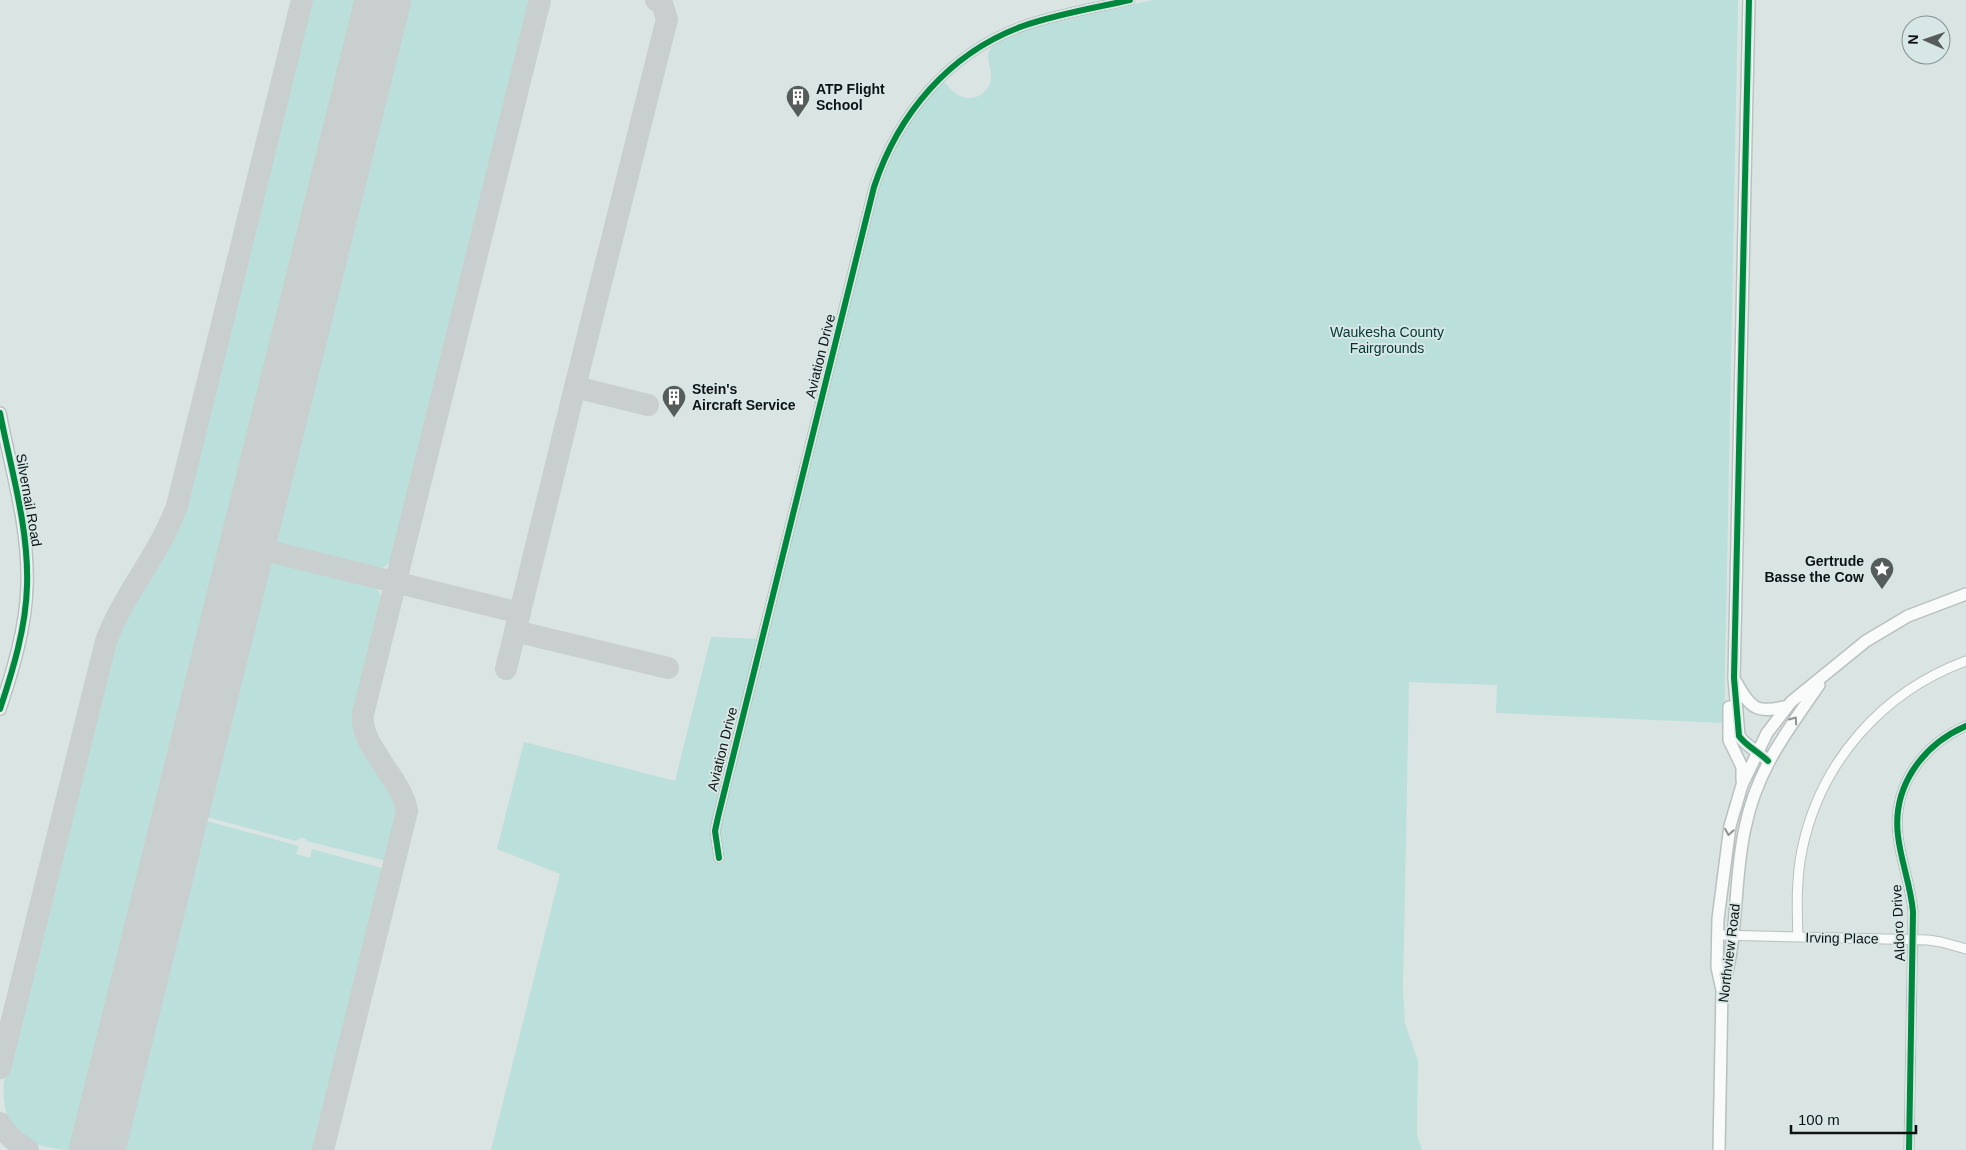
<svg xmlns="http://www.w3.org/2000/svg" width="1966" height="1150" font-family="Arial,sans-serif">
  <style>
    .green { fill: #bbdfdb }
    .lines { fill: none; stroke-linecap: round; stroke-linejoin: round }
    .taxiway { stroke: #c9cfce; stroke-width: 22 }
    .runway { stroke: #c9cfce; stroke-width: 56 }
    .minor-casing { stroke: #b9c0bf; stroke-width: 11 }
    .tertiary-casing { stroke: #b9c0bf; stroke-width: 14 }
    .minor { stroke: #f9fbfb; stroke-width: 9 }
    .tertiary { stroke: #f9fbfb; stroke-width: 11 }
    .cycleway-casing { stroke: #d7e7e5; stroke-width: 9 }
    .cycleway { stroke: #00873e; stroke-width: 6 }
    .oneway { stroke: #8f9292 }
    .labels { text-anchor: middle; dominant-baseline: central; stroke-width: 4; stroke-linejoin: round; paint-order: stroke }
    .poi-label { font-size: 14px; font-weight: bold; fill: #0d1212; stroke: #d7e7e5; text-anchor: start }
    .park-label { font-size: 14px; fill: #003734; stroke: #d7e7e5 }
    .street-label { font-size: 14px; fill: #0d1212; stroke: #d7e7e5 }
  </style>
  <rect width="100%" height="100%" fill="#dae4e2"/>
  <!-- green -->
  <path class="green" d="M310,0H363L77,1150C32,1150 0,1135 4,1082L113,646C129,593 169,556 185,503Z
    M403,0H532L395,555L385,567L371,569L286,548L276,541L272,526Z
    M1153,0H1738L1724,723L1496,713L1497,685L1409,682L1403,991L1405,1023L1418,1061L1417,1135L1422,1150H491L560,874L497,849L524,742L675,781L711,637L767,639L874,206C880,186 885,166 894,147C905,122 924,101 943,82C949,85 952,93 960,96C973,102 989,94 991,79C993,66 981,54 995,44C1015,30 1048,24 1071,19C1098,12 1126,6 1153,0Z
    M272,562H283L367,583C379,587 382,595 381,606L354,719L358,736L395,798L399,808V815L387,861L306,841V839L301,838L296,841L200,815L260,575L266,566Z
    M199,819L299,846L296,854L310,858L312,849L385,869L315,1150H124L122,1130Z"/>
  <g class="lines">
    <!-- taxiway -->
    <path class="taxiway" d="M575,387L648,405
      M248,546L520,613
      M515,631L668,668
      M506,669L575,387L667,19L662,4L656,0
      M0,1068L106,641C124,593 159,555 177,506L302,0
      M0,1123C6,1135 16,1143 28,1150
      M323,1150L407,811C402,778 359,746 363,714L540,0"/>
    <!-- runway -->
    <path class="runway" d="M97,1150L383,0"/>
    <defs>
      <path id="minor" d="M719,858L715,831L718,817L874,187C898,114 949,53 1023,26C1057,14 1094,8 1130,0
        M1718,935L1928,940L1941,942L1966,949
        M1798,937C1797,909 1796,879 1802,850C1820,762 1882,692 1966,661
        M1909,1150L1913,912C1911,886 1901,862 1898,836C1892,787 1922,745 1966,726"/>
      <path id="tertiary" d="M1749,0L1734,678L1739,736C1746,746 1759,752 1768,761
        M0,413C11,470 29,528 27,586C26,627 13,670 0,709
        M1736,682C1751,709 1756,714 1788,706
        M1729,707V740L1742,767V780
        M1722,990L1717,967L1718,919L1730,826L1742,785L1767,733L1791,702L1866,641L1908,616L1966,594
        M1719,1150L1722,990C1739,938 1733,882 1745,828C1757,769 1786,733 1819,685"/>
    </defs>
    <!-- minor casing -->
    <use href="#minor" class="minor-casing"/>
    <!-- tertiary casing -->
    <use href="#tertiary" class="tertiary-casing"/>
    <!-- minor -->
    <use href="#minor" class="minor"/>
    <!-- tertiary -->
    <use href="#tertiary" class="tertiary"/>
    <defs>
      <path id="cycleway" d="M1749,0L1734,678L1739,736C1746,746 1759,752 1768,761
        M0,413C11,470 29,528 27,586C26,627 13,670 0,709
        M719,858L715,831L718,817L874,187C898,114 949,53 1023,26C1057,14 1094,8 1130,0
        M1909,1150L1913,912C1911,886 1901,862 1898,836C1892,787 1922,745 1966,726"/>
    </defs>
    <!-- cycleway casing -->
    <use href="#cycleway" class="cycleway-casing"/>
    <!-- cycleway -->
    <use href="#cycleway" class="cycleway"/>
  </g>
  <!-- one-way arrows -->
  <defs><path id="oneway-chevron" d="M-2-3.5L2.5 0L-2 3.5" fill="none" stroke-width="1.6" stroke-linecap="round" stroke-linejoin="round" transform="scale(1.25)"/></defs>
  <g class="oneway">
    <use href="#oneway-chevron" transform="translate(1794 720) rotate(-55)"/>
    <use href="#oneway-chevron" transform="translate(1729 832) rotate(100)"/>
  </g>
  <!-- icons -->
  <defs>
    <symbol id="building-pin" viewBox="-11 -11 22 30"><path d="M0 17L-7.5 6A9.5 9.5 0 1 1 7.5 6Z" fill="#555c5b" stroke="#d7e7e5"/><path d="M-4-6H4V6H1V3H-1V6H-4ZM-2.5-4.3h1.7v1.8h-1.7ZM.8-4.3h1.7v1.8H.8ZM-2.5-1h1.7V.8h-1.7ZM.8-1h1.7V.8H.8Z" fill="#fff"/></symbol>
    <symbol id="sight-pin" viewBox="-11 -11 22 30"><path d="M0 17L-7.5 6A9.5 9.5 0 1 1 7.5 6Z" fill="#555c5b" stroke="#d7e7e5"/><path d="M0-6L1.8-2.2L6-1.7L2.9 1.2L3.7 5.4L0 3.3L-3.7 5.4L-2.9 1.2L-6-1.7L-1.8-2.2Z" fill="#fff"/></symbol>
  </defs>
  <g fill-rule="evenodd">
    <use href="#building-pin" x="784" y="83" width="28" height="38"/>
    <use href="#building-pin" x="660" y="383" width="28" height="38"/>
    <use href="#sight-pin" x="1868" y="555" width="28" height="38"/>
  </g>
  <g class="labels">
    <!-- poi labels -->
    <g class="poi-label">
      <text x="816" y="89">ATP Flight<tspan x="816" dy="16">School</tspan></text>
      <text x="692" y="389">Stein's<tspan x="692" dy="16">Aircraft Service</tspan></text>
      <text x="1864" y="561" text-anchor="end">Gertrude<tspan x="1864" dy="16">Basse the Cow</tspan></text>
    </g>
    <!-- park labels -->
    <g class="park-label">
      <text x="1387" y="332">Waukesha County<tspan x="1387" dy="16">Fairgrounds</tspan></text>
    </g>
    <!-- street labels -->
    <g class="street-label">
      <text transform="translate(820 356) rotate(-76)">Aviation Drive</text>
      <text transform="translate(29 500) rotate(80)">Silvernail Road</text>
      <text transform="translate(722 749) rotate(-76)">Aviation Drive</text>
      <text transform="translate(1898 923) rotate(-93)">Aldoro Drive</text>
      <text transform="translate(1842 938) rotate(1)">Irving Place</text>
      <text transform="translate(1729 953) rotate(-83)">Northview Road</text>
    </g>
  </g>
  <!-- north arrow -->
  <g transform="translate(1926 40) rotate(272)"><circle r="24" fill="#d7e7e5" stroke="#869291"/>
  <path d="M0-4L9 19L0 12L-9 19Z" fill="#555c5b"/>
  <text y="-8" font-size="14" font-weight="bold" text-anchor="middle" fill="#0d1212">N</text>
  </g>
  <!-- scale -->
  <path d="M1791 1125v8h125v-8" fill="none" stroke="#0d1212" stroke-width="2.5"/>
  <text x="1798" y="1125" font-size="15" fill="#0d1212" stroke="#d7e7e5" stroke-width="4" paint-order="stroke">100 m</text>
</svg>
